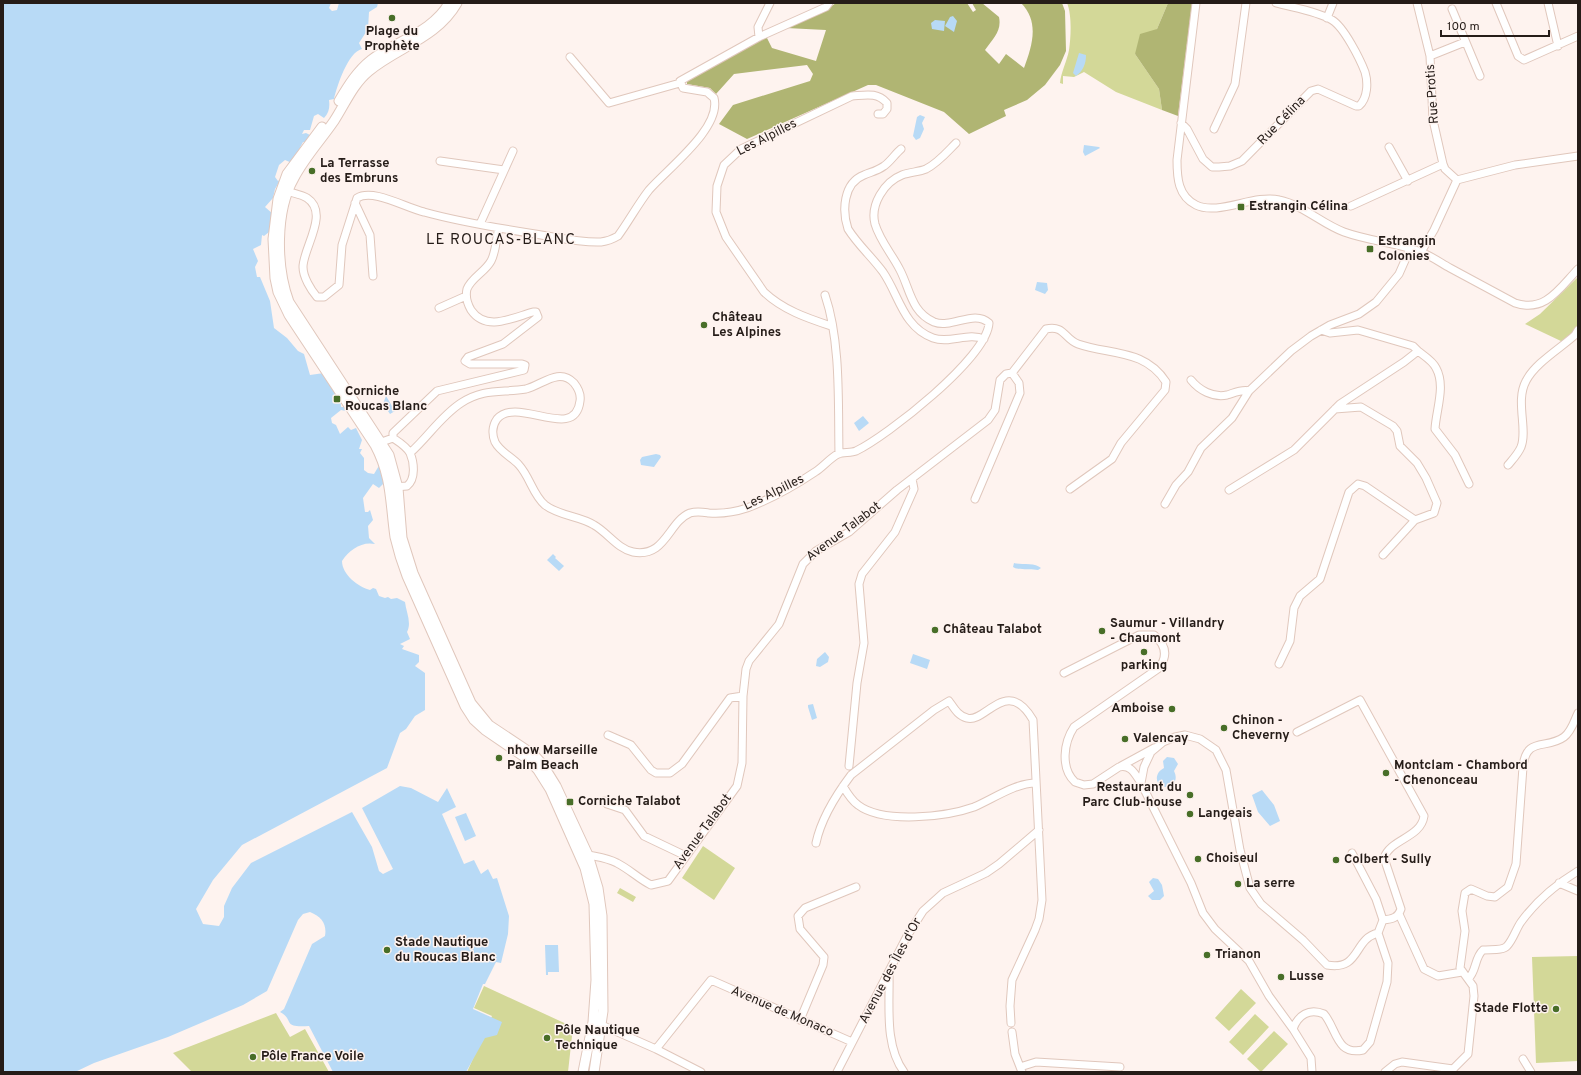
<svg xmlns="http://www.w3.org/2000/svg" width="1581" height="1075" font-family="Overpass,sans-serif">
  <style>
    .green { fill: #d3d898 }
    .forest { fill: #b0b573 }
    .water { fill: #b8daf6 }
    .lines { fill: none; stroke-linecap: round; stroke-linejoin: round }
    .minor-casing { stroke: #e0c7bc; stroke-width: 9 }
    .major-casing { stroke: #e0c7bc; stroke-width: 11 }
    .minor { stroke: #fff; stroke-width: 7 }
    .major { stroke: #fff; stroke-width: 9 }
    .poi-dot { fill: #486e28; stroke: #fef3ef; stroke-width: 1.5 }
    .labels { text-anchor: middle; dominant-baseline: central; stroke-width: 3; stroke-linejoin: round; paint-order: stroke }
    .poi-label { font-size: 13px; font-weight: bold; fill: #251c18; stroke: #fef3ef; text-anchor: start }
    .street-label { font-size: 13px; fill: #251c18; stroke: #fef3ef }
    .quarter-label { font-size: 15px; letter-spacing: 1px; fill: #251c18; stroke: #fef3ef }
  </style>
  <rect width="100%" height="100%" fill="#fef3ef"/>
  <!-- green -->
  <path class="green" d="M1067,3H1168L1157,29L1135,54L1159,89L1162,110L1116,92L1084,72L1074,77L1063,76V84L1060,83C1061,72 1067,61 1069,50C1071,37 1072,15 1067,3Z
    M1578,277V324L1573,333L1563,342L1525,324L1540,314Z
    M703,846L735,868L714,900L682,878Z
    M620,888L636,897L633,902L617,893Z
    M1578,956V1061L1536,1063L1532,957Z
    M484,986L573,1027L568,1072H467L492,1016L474,1008Z
    M1241,989L1256,1003L1229,1031L1215,1018Z
    M276,1013L290,1037L305,1029L329,1072H192L173,1053Z
    M1255,1014L1269,1027L1243,1055L1229,1042Z
    M1274,1031L1288,1044L1261,1072L1247,1059Z"/>
  <!-- forest -->
  <path class="forest" d="M836,3H967L973,12L976,10L972,3H982L999,17C1002,31 993,39 985,50L999,64L1006,54L1024,68C1032,46 1040,22 1021,3H1062L1065,11L1066,51L1060,65L1045,85L1027,100L1004,110L1006,116L969,134L944,112L876,85H868L747,139L719,124L733,105L810,81L813,74L807,65L734,74L716,94L710,88L687,84V80L766,36L772,48L816,61L826,30L786,28L822,13Z
    M1168,3H1192L1178,116L1162,110L1159,89L1135,54L1140,34L1157,29Z"/>
  <!-- water -->
  <path class="water" d="M3,3H331L329,8L332,11L337,10L339,3H378L377,7L369,12L368,29L359,43L362,49C348,52 337,86 334,99L329,100C330,107 329,113 324,118L318,114L314,116L310,130H304L302,134L306,133L310,135L307,142H303L292,163L285,160L279,165L275,177L278,181L281,179L275,189L273,198L265,207L273,214L269,232L264,236L262,235L261,245L253,249L258,261L255,267L257,277H260L270,301L274,328L287,338L298,351L304,354L310,375L324,373L339,386L341,407H344L346,411L341,410L331,418L332,423L336,425L340,434L348,427L351,430L356,428L362,440L359,449H362L360,453L364,458V470L368,473L374,474L380,464L389,485L383,484L379,488L373,484L363,498L365,512H368L370,510L373,520L368,526L369,538L375,544C362,541 349,550 342,561C342,575 359,587 370,590L373,588L376,589L379,596L385,598L388,597L391,599L397,598L405,602C406,612 412,622 407,632L410,639L400,644L404,646L402,649L419,655V662L415,666L425,673V710L415,716L406,729L400,733L387,768L242,845L213,880L196,909L203,924L219,926L224,917V906L232,888L251,863L352,812L372,847L379,871L383,874L393,869L362,808L400,786L411,788L438,802L447,788L456,807L442,814L464,864L474,860L481,874L488,869L493,879L497,878L509,916L508,934L501,963L496,962L485,984H483L473,1009L502,1022L497,1035L485,1038L466,1072H333L309,1026C281,1028 295,1020 280,1012L284,1009L312,944L325,936C327,924 322,917 310,912L303,914L298,920L267,991L243,1005L168,1037L94,1063L75,1072H3Z
    M953,16L957,21L954,32L945,26L950,17Z
    M935,20L945,21L944,31L932,29L931,23Z
    M1079,53L1086,55C1086,64 1083,71 1076,76L1073,73Z
    M920,115L925,117L922,123L924,129L920,138L916,140L913,136L917,117Z
    M1084,145L1099,147L1100,148L1085,156L1083,152Z
    M1037,282L1047,283L1048,290L1045,294L1035,290Z
    M386,396L395,411L390,414L383,404Z
    M863,416L869,423L859,431L854,423Z
    M656,454L660,455L661,457L654,467L641,465L640,460L642,457Z
    M553,554L556,557L555,558L564,566L559,571L547,560Z
    M1014,563C1022,565 1035,562 1041,568L1038,570C1030,568 1019,571 1013,567Z
    M825,652L829,657L828,662L820,667L816,666L817,659Z
    M913,654L930,660L927,669L910,663Z
    M813,704L817,718L812,720L808,707V705Z
    M1167,757L1174,758L1178,764L1174,771C1178,779 1175,786 1165,787L1158,783C1155,777 1158,771 1164,768L1163,761Z
    M1262,790L1274,805L1280,821L1270,826L1258,812L1252,795Z
    M466,813L476,836L465,841L455,817Z
    M1153,878L1158,879L1162,885L1164,896L1160,900H1152L1148,896L1154,891L1149,882Z
    M545,945H558L559,972H548V975H546Z"/>
  <g class="lines">
    <defs>
      <path id="minor" d="M1196,3L1177,160C1177,178 1178,196 1196,205C1218,216 1254,194 1279,200C1303,205 1322,224 1344,232C1369,241 1397,243 1421,252C1431,256 1441,263 1450,268C1472,280 1493,291 1515,303C1545,313 1559,289 1578,269
        M1417,3L1430,56L1433,120L1443,164L1445,169L1457,180
        M1496,3L1518,56L1524,60L1578,36
        M1548,3L1558,46
        M1452,9L1480,76
        M1327,18L1333,3
        M759,37L758,27L770,3
        M1430,56L1465,42
        M570,57L609,103L680,83
        M1181,123L1187,129L1203,159L1212,167H1219L1230,166L1242,161L1311,91L1318,89L1356,106H1359C1368,98 1368,82 1365,72C1360,59 1344,27 1332,20C1316,11 1294,8 1276,3
        M1214,129L1235,84L1246,3
        M1389,147L1408,181
        M901,149C895,154 890,162 884,166C877,171 871,172 864,175C843,183 842,211 848,229C858,245 872,257 883,272C899,295 903,327 933,338C950,344 968,332 984,339
        M440,161L504,170
        M1457,180L1515,165L1578,156
        M284,190C291,193 301,194 307,198C330,213 303,248 303,267C303,277 311,290 317,297H324L339,285L342,245L357,198C373,188 406,208 424,212C460,222 497,228 535,234C556,237 579,243 601,242C608,241 613,239 618,236C629,221 638,204 649,190C667,169 722,128 714,98L707,92L683,88L680,81L759,37L826,7L829,3
        M355,203L370,235L373,276
        M1351,206L1443,164
        M480,224L513,151
        M1421,252L1434,230L1457,180
        M825,295C841,342 838,404 839,454
        M439,308L466,296
        M831,326C807,318 783,310 764,292L726,237L716,212L717,186L724,165L741,149L852,96C866,95 877,92 887,103V109L883,114H878
        M1418,351C1423,355 1433,361 1436,368C1446,386 1436,410 1435,429L1455,455L1469,484
        M1191,380C1199,390 1213,398 1227,395C1234,393 1242,389 1249,391
        M1335,409L1361,407L1393,426L1397,431L1400,446L1417,463L1426,478L1437,503L1434,513L1415,520L1383,555
        M393,438V433L437,391L524,370L525,365L522,364H470L465,361L468,357L503,344L538,317L536,312H533C512,318 486,332 471,310C467,303 465,297 467,289C471,278 485,272 491,261C496,252 496,238 499,228
        M376,444L393,438C399,442 406,446 410,453C414,462 416,479 407,486L394,487
        M410,453C428,437 441,416 461,403C484,388 501,393 526,389C542,385 559,367 574,383C578,388 581,395 580,401C575,443 517,395 497,419C492,426 492,435 495,442C500,452 512,457 519,465C530,477 533,495 545,505C559,516 580,516 594,525C608,533 618,549 633,552C666,558 668,522 690,513C697,511 702,512 709,513C722,514 735,512 747,508C771,499 794,486 815,472C823,467 830,458 838,454C843,452 851,453 856,451C887,436 987,358 989,323C974,309 952,329 934,322C911,312 910,289 900,270C892,254 880,241 875,224C870,205 884,182 902,175C910,172 919,172 926,169C938,163 947,152 956,143
        M1508,465C1513,459 1518,454 1521,447C1528,429 1515,401 1526,381C1535,363 1561,348 1575,335L1578,330
        M1229,490L1294,450L1340,404L1404,362L1418,351L1413,346L1358,330L1330,333L1321,330
        M975,499L1020,393L1019,383L1012,373
        M1165,504L1176,485L1188,472L1201,448L1232,418L1249,391L1291,351L1311,336L1330,325L1359,314L1376,302L1399,274L1410,249
        M1279,664L1290,641L1294,608L1300,596L1320,579L1349,492L1358,484L1365,486L1415,520
        M1064,673L1139,635H1154C1166,645 1168,656 1159,668L1074,727C1064,742 1060,768 1075,782L1084,785L1093,784L1119,767C1131,764 1135,774 1141,783L1191,883L1203,913L1215,929L1249,961L1269,996L1293,1029
        M1297,732L1360,700L1424,816C1421,838 1390,839 1384,858L1401,909C1398,918 1392,919 1383,920L1378,933L1388,963L1387,982L1370,1042L1363,1050C1336,1056 1337,1029 1324,1014C1309,1008 1298,1015 1293,1029L1311,1058L1312,1072
        M608,735L631,745L651,770L656,773H670L682,764L730,698L743,696
        M849,766L857,683L864,643L859,584L862,574L895,532L914,489L912,479
        M1121,766L1154,748
        M1141,783L1144,767L1151,752L1163,742L1175,737L1185,735L1200,739L1216,750L1226,770L1240,850L1250,888L1261,904L1303,940L1327,965C1361,971 1353,939 1378,933
        M843,786C847,793 851,800 858,805C883,824 946,817 974,807C993,799 1015,783 1036,783
        M604,801L607,804L625,810L644,836L686,856
        M816,843C821,819 836,795 851,775L934,710L949,701C954,708 958,716 967,718C985,724 1007,675 1033,720L1042,900L1039,919L1035,930L1012,980L1010,1006L1011,1023
        M1352,853L1376,899L1383,920
        M584,854C596,857 606,857 617,863C629,869 639,879 651,885L668,881L737,786L742,763L743,696L746,669L749,661L779,624L803,564L816,551L849,532L897,490L988,420L995,410L1000,380L1006,374L1012,373L1046,329C1065,325 1064,339 1078,344C1110,355 1145,349 1166,382L1165,390L1121,443L1112,459L1070,489
        M1559,883L1578,891
        M1399,914L1424,969L1438,976L1462,972
        M889,973C890,1004 884,1045 904,1072
        M1468,979C1477,971 1474,958 1483,950C1490,949 1503,951 1507,946C1513,940 1516,929 1521,922C1537,900 1555,885 1578,871
        M800,1020L823,965L824,957L800,929L798,916L805,908L856,887
        M597,1023L656,1049L701,1072
        M1012,1032L1015,1054L1022,1072
        M656,1049L711,980L852,1042
        M1523,1059L1531,1072
        M1020,1067L1036,1062L1120,1067
        M1453,1069L1468,1054L1474,996L1473,986L1460,968L1465,931L1462,911L1465,893L1471,889L1487,896L1495,897L1508,887L1516,864L1523,767C1526,736 1546,750 1564,737C1572,731 1574,721 1578,713
        M837,1072L907,936L923,911L943,893L986,873L999,864L1039,830
        M1385,1072L1395,1064L1402,1062L1453,1069V1072"/>
      <path id="major" d="M457,3C437,38 398,47 369,71C353,84 345,104 334,121C321,140 305,157 294,178C275,211 276,267 289,302L389,455L398,488L402,538L413,573L471,703L489,725L534,755L543,765L556,786L588,855L598,888L602,916L603,1011L594,1072
        M339,101C348,86 357,71 371,60C396,41 433,32 449,3
        M322,127L287,174L278,199L273,239L275,278L278,292L289,315L375,445C392,477 390,502 395,537C398,550 402,563 407,576L465,706L474,720L485,730L529,760L538,770L550,789L585,868L594,904L596,980L593,1022L583,1072"/>
    </defs>
    <!-- minor casing -->
    <use href="#minor" class="minor-casing"/>
    <!-- major casing -->
    <use href="#major" class="major-casing"/>
    <!-- minor -->
    <use href="#minor" class="minor"/>
    <!-- major -->
    <use href="#major" class="major"/>
  </g>
  <!-- markers -->
  <g class="poi-dot">
    <circle cx="392" cy="18" r="4"/>
    <circle cx="312" cy="171" r="4"/>
    <rect x="1237" y="203" width="8" height="8" rx="2"/>
    <rect x="1366" y="245" width="8" height="8" rx="2"/>
    <circle cx="704" cy="325" r="4"/>
    <rect x="333" y="395" width="8" height="8" rx="2"/>
    <circle cx="935" cy="630" r="4"/>
    <circle cx="1102" cy="631" r="4"/>
    <circle cx="1144" cy="652" r="4"/>
    <circle cx="1172" cy="709" r="4"/>
    <circle cx="1224" cy="728" r="4"/>
    <circle cx="1125" cy="739" r="4"/>
    <circle cx="499" cy="758" r="4"/>
    <circle cx="1386" cy="773" r="4"/>
    <circle cx="1190" cy="795" r="4"/>
    <rect x="566" y="798" width="8" height="8" rx="2"/>
    <circle cx="1190" cy="814" r="4"/>
    <circle cx="1198" cy="859" r="4"/>
    <circle cx="1336" cy="860" r="4"/>
    <circle cx="1238" cy="884" r="4"/>
    <circle cx="387" cy="950" r="4"/>
    <circle cx="1207" cy="955" r="4"/>
    <circle cx="1281" cy="977" r="4"/>
    <circle cx="1556" cy="1009" r="4"/>
    <circle cx="547" cy="1038" r="4"/>
    <circle cx="253" cy="1057" r="4"/>
  </g>
  <g class="labels">
    <!-- poi labels -->
    <g class="poi-label">
      <text x="392" y="32" text-anchor="middle">Plage du<tspan x="392" dy="15">Prophète</tspan></text>
      <text x="320" y="164">La Terrasse<tspan x="320" dy="15">des Embruns</tspan></text>
      <text x="1249" y="207">Estrangin Célina</text>
      <text x="1378" y="242">Estrangin<tspan x="1378" dy="15">Colonies</tspan></text>
      <text x="712" y="318">Château<tspan x="712" dy="15">Les Alpines</tspan></text>
      <text x="345" y="392">Corniche<tspan x="345" dy="15">Roucas Blanc</tspan></text>
      <text x="1110" y="624">Saumur - Villandry<tspan x="1110" dy="15">- Chaumont</tspan></text>
      <text x="943" y="630">Château Talabot</text>
      <text x="1144" y="666" text-anchor="middle">parking</text>
      <text x="1164" y="709" text-anchor="end">Amboise</text>
      <text x="1232" y="721">Chinon -<tspan x="1232" dy="15">Cheverny</tspan></text>
      <text x="1133" y="739">Valencay</text>
      <text x="507" y="751">nhow Marseille<tspan x="507" dy="15">Palm Beach</tspan></text>
      <text x="1394" y="766">Montclam - Chambord<tspan x="1394" dy="15">- Chenonceau</tspan></text>
      <text x="1182" y="788" text-anchor="end">Restaurant du<tspan x="1182" dy="15">Parc Club-house</tspan></text>
      <text x="578" y="802">Corniche Talabot</text>
      <text x="1198" y="814">Langeais</text>
      <text x="1206" y="859">Choiseul</text>
      <text x="1344" y="860">Colbert - Sully</text>
      <text x="1246" y="884">La serre</text>
      <text x="395" y="943">Stade Nautique<tspan x="395" dy="15">du Roucas Blanc</tspan></text>
      <text x="1215" y="955">Trianon</text>
      <text x="1289" y="977">Lusse</text>
      <text x="1548" y="1009" text-anchor="end">Stade Flotte</text>
      <text x="555" y="1031">Pôle Nautique<tspan x="555" dy="15">Technique</tspan></text>
      <text x="261" y="1057">Pôle France Voile</text>
    </g>
    <!-- street labels -->
    <g class="street-label">
      <text transform="translate(1433 94) rotate(-94)">Rue Protis</text>
      <text transform="translate(1282 121) rotate(-46)">Rue Célina</text>
      <text transform="translate(767 138) rotate(-27)">Les Alpilles</text>
      <text transform="translate(774 493) rotate(-26)">Les Alpilles</text>
      <text transform="translate(844 532) rotate(-37)">Avenue Talabot</text>
      <text transform="translate(703 832) rotate(-54)">Avenue Talabot</text>
      <text transform="translate(891 971) rotate(-62)">Avenue des Îles d'Or</text>
      <text transform="translate(782 1012) rotate(23)">Avenue de Monaco</text>
    </g>
    <!-- quarter labels -->
    <g class="quarter-label">
      <text x="501" y="240">LE ROUCAS-BLANC</text>
    </g>
  </g>
  <!-- border -->
  <rect width="1581" height="1075" fill="none" stroke="#251c18" stroke-width="8"/>
  <!-- scale -->
  <path d="M1441 30v6h108v-6" fill="none" stroke="#251c18" stroke-width="2"/>
  <text x="1447" y="30" font-size="12" fill="#251c18" stroke="#fef3ef" stroke-width="3" paint-order="stroke">100 m</text>
</svg>
